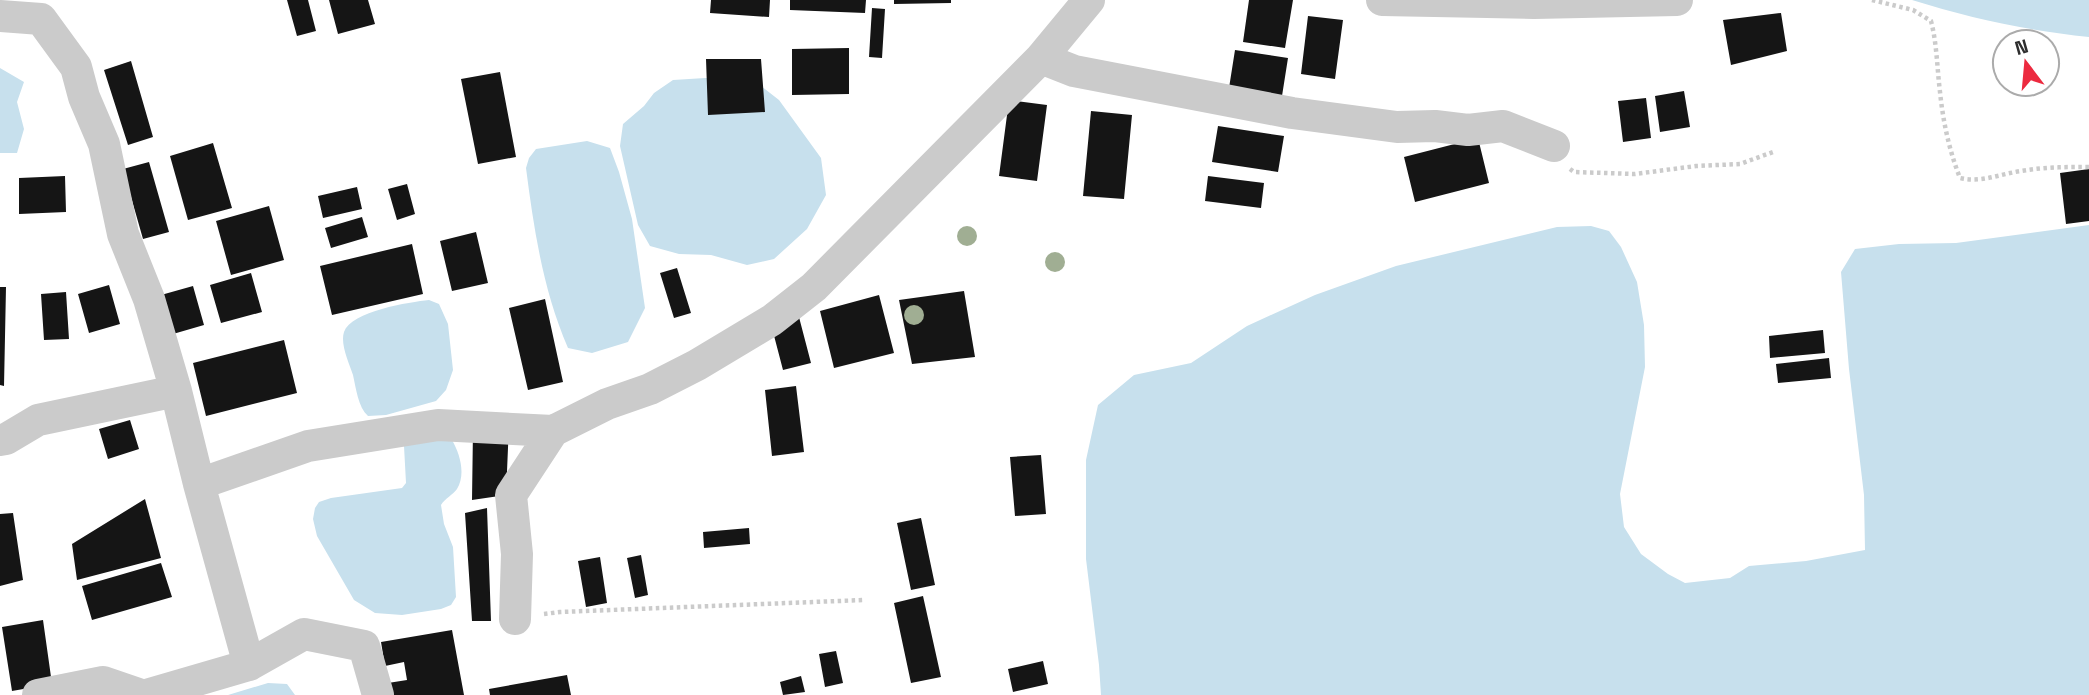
<svg xmlns="http://www.w3.org/2000/svg" width="2089" height="695" font-family="'Space Grotesk',sans-serif">
  <style>
    .water { fill: #c7e0ed }
    .building { fill: #151515 }
    .lines { fill: none; stroke-linecap: round; stroke-linejoin: round }
    .path { stroke: #cbcbcb; stroke-width: 4.5; stroke-dasharray: 3.5 3.5; stroke-linecap: butt }
    .street { stroke: #cbcbcb; stroke-width: 32 }
    .tree { fill: #a0ae93 }
  </style>
  <rect width="100%" height="100%" fill="#fff"/>
  <!-- water -->
  <path class="water" d="M1912,0H2089V37C2028,31 1970,18 1912,0Z
    M0,68L24,82L17,102L24,129L17,153H0Z
    M705,78H751L779,100L821,158L826,195L807,229L774,259L747,265L711,255L679,254L650,246L638,225L620,146L623,124L644,106L654,93L673,80Z
    M587,141L610,148L619,172L632,219L645,308L628,342L592,353L568,348C543,290 534,230 526,168L529,158L536,149Z
    M2089,225V695H1101L1099,665L1086,559V460L1098,405L1134,375L1191,363L1247,326L1315,295L1396,266L1557,227L1591,226L1609,231L1621,247L1637,282L1644,325L1645,367L1620,494L1624,527L1641,554L1668,574L1685,583L1730,578L1749,566L1806,561L1865,550L1864,495L1849,369L1841,272L1855,249L1899,244L1956,243Z
    M429,300L439,304L448,324L453,370L446,390L436,401L386,415L368,416C358,407 356,388 353,375C349,363 340,344 344,332C351,311 410,302 429,300Z
    M410,440H452C460,454 466,474 457,489C453,495 445,498 441,505L444,524L453,547L456,597L451,605L441,609L402,615L375,613L354,600L317,536L313,519L315,508L319,502L331,498L402,488L406,483L404,446Z
    M268,683L287,684L295,695H228Z"/>
  <!-- building -->
  <path class="building" d="M287,0H308L316,31L297,36Z
    M329,0H368L375,24L338,34Z
    M711,0H770L769,17L710,13Z
    M790,0H866L865,13L790,10Z
    M894,0H951V3L894,4Z
    M1249,0H1293L1285,48L1243,42Z
    M872,8L885,9L882,58L869,57Z
    M1781,13L1787,51L1731,65L1723,20Z
    M1308,16L1343,20L1335,79L1301,74Z
    M849,48V94L792,95V49Z
    M1235,50L1288,58L1282,96L1229,88Z
    M706,59H761L765,112L708,115Z
    M131,61L153,137L128,145L104,70Z
    M500,72L516,157L478,164L461,79Z
    M1684,91L1690,127L1660,132L1655,96Z
    M1646,98L1651,138L1623,142L1618,101Z
    M1009,100L1047,105L1037,181L999,176Z
    M1091,111L1132,115L1124,199L1083,196Z
    M1218,126L1284,136L1278,172L1212,162Z
    M1478,138L1489,183L1415,202L1404,157Z
    M213,143L232,208L188,220L170,156Z
    M149,162L169,232L143,239L123,169Z
    M2089,169V221L2066,224L2060,173Z
    M65,176L66,212L19,214V178Z
    M1208,176L1264,183L1261,208L1205,201Z
    M407,184L415,214L397,220L388,189Z
    M357,187L362,209L323,218L318,196Z
    M269,206L284,260L231,275L216,221Z
    M362,217L368,237L331,248L325,228Z
    M476,232L488,283L452,291L440,241Z
    M412,244L423,294L332,315L320,266Z
    M677,268L691,313L674,318L660,273Z
    M251,273L262,312L221,323L210,285Z
    M109,285L120,324L89,333L78,294Z
    M193,286L204,325L173,334L161,295Z
    M0,287H6L4,386L0,385Z
    M964,291L975,357L912,364L899,300Z
    M66,292L69,339L44,340L41,294Z
    M879,295L894,353L834,368L820,311Z
    M794,298L811,363L783,370L766,305Z
    M545,299L563,382L528,390L509,308Z
    M1823,330L1825,353L1770,358L1769,336Z
    M284,340L297,393L206,416L193,363Z
    M1829,358L1831,378L1778,383L1776,364Z
    M796,386L804,452L772,456L765,390Z
    M130,420L139,449L108,459L99,429Z
    M509,424L506,495L472,500L473,429Z
    M1041,455L1046,514L1015,516L1010,457Z
    M145,499L161,558L77,580L72,544Z
    M487,508L491,621H472L465,513Z
    M13,513L23,580L0,586V514Z
    M921,518L935,585L911,590L897,523Z
    M749,528L750,544L704,548L703,532Z
    M641,555L648,595L635,598L627,558Z
    M600,557L607,603L586,607L578,561Z
    M161,563L172,597L92,620L82,586Z
    M923,596L941,677L911,683L894,603Z
    M43,620L52,684L12,691L2,627Z
    M452,630L464,695H390L388,683L407,680L404,662L385,666L381,642Z
    M836,651L843,683L825,687L819,654Z
    M1043,661L1048,684L1013,692L1008,669Z
    M567,675L571,695H490L489,689Z
    M801,676L805,692L783,695L780,682Z"/>
  <g class="lines">
    <!-- path -->
    <path class="path" d="M1872,0L1913,10L1931,21C1937,44 1937,68 1940,92C1943,121 1949,150 1960,178C1981,183 2000,174 2021,171C2044,167 2066,167 2089,167
      M1570,169L1574,172L1635,174L1696,166L1740,164L1773,152
      M544,614L560,612L864,600"/>
    <!-- street -->
    <path class="street" d="M1382,0L1534,3L1677,0
      M0,16L41,19L76,67L84,97L104,144L123,234L149,299L176,391L199,484L249,665
      M1041,58L1074,71L1292,113L1397,127L1435,126L1468,130L1503,126L1554,146
      M0,440L6,439L38,420L176,391
      M199,484L308,446L438,425L553,431L607,404L650,389L697,365L772,320L814,287L1041,58L1089,0
      M515,619L517,554L511,495L553,431
      M38,695L103,682L141,695
      M146,695L249,665L304,634L364,646L378,695"/>
  </g>
  <!-- trees -->
  <g class="tree">
    <circle cx="967" cy="236" r="10"/>
    <circle cx="1055" cy="262" r="10"/>
    <circle cx="914" cy="315" r="10"/>
  </g>
  <!-- north arrow -->
  <g transform="translate(2026 63) rotate(344)"><circle r="33" fill="#ffffff" stroke="#ababab" stroke-width="2"/>
  <path d="M0-5L12 26L0 18L-12 26Z" fill="#ec2a3f"/>
  <text y="-10" font-size="19" font-weight="bold" text-anchor="middle" fill="#2e2e2e">N</text>
  </g>
</svg>
